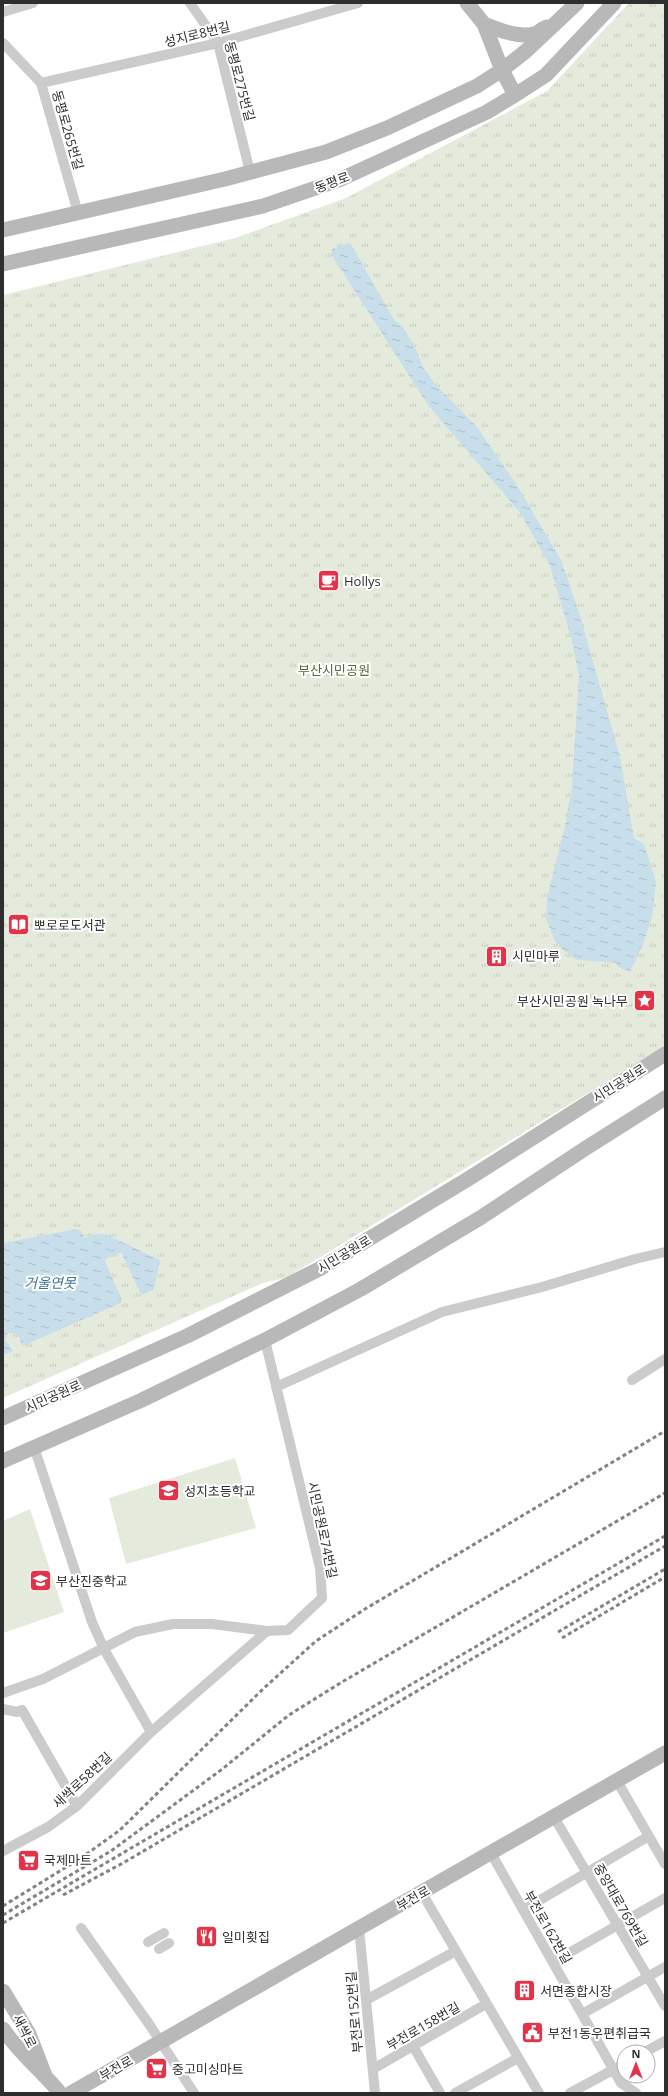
<svg xmlns="http://www.w3.org/2000/svg" width="668" height="2096" font-family="'Open Sans','Noto Sans KR',sans-serif">
  <style>
    .park { fill: url(#park-tufts) }
    .garden { fill: #e5ebdc }
    .water { fill: url(#water-ripples) }
    .lines { fill: none; stroke-linecap: round; stroke-linejoin: round }
    .street { stroke: #cbcbcb; stroke-width: 10 }
    .secondary { stroke: #b8b8b8; stroke-width: 15 }
    .rail { stroke: #838383; stroke-width: 3; stroke-dasharray: 4 3; stroke-linecap: butt }
    .labels { text-anchor: middle; dominant-baseline: central; stroke-width: 4; stroke-linejoin: round; paint-order: stroke }
    .street-label { font-size: 13px; fill: #2e2e2e; stroke: #fff }
    .poi-label { font-size: 13px; fill: #2e2e2e; stroke: #fff; text-anchor: start }
    .park-label { font-size: 13px; fill: #54693c; stroke: #fff }
    .water-label { font-size: 14px; font-style: italic; fill: #3d748f; stroke: #fff }
  </style>
  <defs>
    <pattern id="park-tufts" width="24" height="20" patternUnits="userSpaceOnUse"><rect width="24" height="20" fill="#e5ebdc"/><path d="M3 7l-1-3M5 7V3M7 7l1-3M15 17l-1-3M17 17v-4M19 17l1-3" fill="none" stroke="#c5cabd"/></pattern>
    <pattern id="water-ripples" width="26" height="14" patternUnits="userSpaceOnUse"><rect width="26" height="14" fill="#c8dfeb"/><path d="M2 4q2-2 4 0t4 0M15 11q2-2 4 0t4 0" fill="none" stroke="#acc0ca"/></pattern>
  </defs>
  <rect width="100%" height="100%" fill="#fff"/>
  <!-- park -->
  <path class="park" d="M629,3H665V1046L286,1278L263,1283L3,1398V295L235,238L346,198L547,91Z"/>
  <!-- garden -->
  <path class="garden" d="M235,1458L256,1528L126,1564L109,1498Z
    M30,1509L64,1612L3,1633V1521Z"/>
  <!-- water -->
  <path class="water" d="M348,243L351,244L394,320L402,326L416,349L423,367L435,384L477,427L515,482L561,560L579,612L620,757L634,838L644,844L656,882L652,917L642,947L630,972L618,967L616,963L577,960L563,950L554,940L546,918L547,898L565,826L572,785L579,675L570,634L550,566L521,514L428,405L331,254L332,249Z
    M77,1229L81,1231L85,1238L97,1234L107,1235L160,1260L154,1290L141,1295L122,1254L119,1253L107,1258L105,1261L122,1300L121,1303L22,1346L18,1334L8,1333L5,1340L13,1351L3,1355V1243Z"/>
  <g class="lines">
    <!-- street -->
    <path class="street" d="M190,3L218,43L250,172
      M3,12L33,3
      M3,43L41,83L78,213
      M41,83L218,43L358,3
      M632,1380L665,1359
      M276,1387L442,1312L542,1287L635,1259L665,1252
      M34,1447L92,1622L104,1649L151,1732
      M3,1693L43,1679L135,1632L173,1624H212L267,1631L288,1630L322,1598L320,1568L265,1340
      M3,1709L17,1712L22,1710L77,1806
      M617,1781L665,1864
      M554,1817L665,2006
      M3,1851L48,1827L77,1806L151,1732L267,1631
      M491,1853L621,2083L636,2093
      M422,1893L539,2093
      M523,1910L649,1836
      M81,1928L149,2024L194,2093
      M359,1928L375,2093
      M148,1942L164,1933
      M159,1949L169,1943
      M553,1962L665,1898
      M366,2000L456,1951
      M582,2014L665,1967
      M413,2046L440,2093
      M645,2052L665,2041
      M373,2069L486,2004
      M455,2093L518,2058
      M570,2093L624,2064"/>
    <!-- secondary -->
    <path class="secondary" d="M467,3L484,24L502,70L515,95
      M484,24C498,30 522,39 537,33C540,31 543,28 547,27
      M3,230L225,179L326,152L387,128L477,86L502,70L526,51L577,3
      M3,264L263,206L339,180L487,112L515,95L546,75L614,3
      M3,1418L187,1336L321,1268L468,1179L665,1054
      M3,1461L142,1400L265,1340L361,1289L480,1218L586,1148L665,1098
      M3,1991L29,2034L44,2073
      M3,2029C19,2053 42,2071 60,2093
      M71,2093L665,1753"/>
    <!-- rail -->
    <path class="rail" d="M558,1632L665,1569
      M562,1638L665,1577
      M63,1895L123,1863L665,1546
      M3,1906L81,1858L120,1830L264,1688L316,1641L365,1609L665,1431
      M3,1915L111,1851L221,1770L289,1715L342,1682L665,1493
      M3,1923L665,1536"/>
  </g>
  <!-- icons -->
  <defs>
    <symbol id="cafe-square" viewBox="-11 -11 22 22"><rect x="-9" y="-9" width="18" height="18" rx="4" fill="#e33348" stroke="#fff"/><path d="M-5.5-4.5H6V0H3Q3 3.5 0 3.5H-2.5Q-5.5 3.5-5.5 0ZM3-3.2v2h1.7v-2ZM-6 4.5H4V6H-6Z" fill="#fff"/></symbol>
    <symbol id="library-square" viewBox="-11 -11 22 22"><rect x="-9" y="-9" width="18" height="18" rx="4" fill="#e33348" stroke="#fff"/><path d="M-6-4Q-3-5.5-.7-3.5V5Q-3 3-6 4ZM6-4Q3-5.5 .7-3.5V5Q3 3 6 4Z" fill="#fff"/></symbol>
    <symbol id="building-square" viewBox="-11 -11 22 22"><rect x="-9" y="-9" width="18" height="18" rx="4" fill="#e33348" stroke="#fff"/><path d="M-4-6H4V6H1V3H-1V6H-4ZM-2.5-4.3h1.7v1.8h-1.7ZM.8-4.3h1.7v1.8H.8ZM-2.5-1h1.7V.8h-1.7ZM.8-1h1.7V.8H.8Z" fill="#fff"/></symbol>
    <symbol id="sight-square" viewBox="-11 -11 22 22"><rect x="-9" y="-9" width="18" height="18" rx="4" fill="#e33348" stroke="#fff"/><path d="M0-6L1.8-2.2L6-1.7L2.9 1.2L3.7 5.4L0 3.3L-3.7 5.4L-2.9 1.2L-6-1.7L-1.8-2.2Z" fill="#fff"/></symbol>
    <symbol id="school-square" viewBox="-11 -11 22 22"><rect x="-9" y="-9" width="18" height="18" rx="4" fill="#e33348" stroke="#fff"/><path d="M0-5L7-2L0 1L-7-2ZM-4 1L0 2.5L4 1V4Q0 6-4 4Z" fill="#fff"/></symbol>
    <symbol id="supermarket-square" viewBox="-11 -11 22 22"><rect x="-9" y="-9" width="18" height="18" rx="4" fill="#e33348" stroke="#fff"/><path d="M-6-5.5h2.5l.6 2H6L4.5 2H-2.5L-4.4-4H-6ZM-1.5 3.2a1.3 1.3 0 1 0 .1 0ZM3 3.2a1.3 1.3 0 1 0 .1 0Z" fill="#fff"/></symbol>
    <symbol id="restaurant-square" viewBox="-11 -11 22 22"><rect x="-9" y="-9" width="18" height="18" rx="4" fill="#e33348" stroke="#fff"/><path d="M-5-6h1v4h1v-4h1v4h1v-4h1v5L-1.5 .5V6h-2V.5L-5-1ZM5-6V6H3V1.5H1.5Q1.5-4 5-6Z" fill="#fff"/></symbol>
    <symbol id="civic-square" viewBox="-11 -11 22 22"><rect x="-9" y="-9" width="18" height="18" rx="4" fill="#e33348" stroke="#fff"/><path d="M-.6-6.5H3V-4.5H.6V-3L4-1V1h2V6H-6V1h2V-1L-.6-3ZM-1.2 2.5V6h2.4V2.5Z" fill="#fff"/></symbol>
  </defs>
  <g fill-rule="evenodd">
    <use href="#cafe-square" x="316" y="568" width="25" height="25"/>
    <use href="#library-square" x="6" y="912" width="25" height="25"/>
    <use href="#building-square" x="484" y="944" width="25" height="25"/>
    <use href="#sight-square" x="632" y="988" width="25" height="25"/>
    <use href="#school-square" x="156" y="1478" width="25" height="25"/>
    <use href="#school-square" x="28" y="1568" width="25" height="25"/>
    <use href="#supermarket-square" x="16" y="1848" width="25" height="25"/>
    <use href="#restaurant-square" x="194" y="1924" width="25" height="25"/>
    <use href="#building-square" x="512" y="1978" width="25" height="25"/>
    <use href="#civic-square" x="520" y="2020" width="25" height="25"/>
    <use href="#supermarket-square" x="144" y="2056" width="25" height="25"/>
  </g>
  <g class="labels">
    <!-- street labels -->
    <g class="street-label">
      <text transform="translate(197 34) rotate(-14)">성지로8번길</text>
      <text transform="translate(240 81) rotate(75)">동평로275번길</text>
      <text transform="translate(68 130) rotate(74)">동평로265번길</text>
      <text transform="translate(332 182) rotate(-21)">동평로</text>
      <text transform="translate(619 1083) rotate(-32)">시민공원로</text>
      <text transform="translate(344 1254) rotate(-31)">시민공원로</text>
      <text transform="translate(53 1396) rotate(-24)">시민공원로</text>
      <text transform="translate(323 1530) rotate(78)">시민공원로74번길</text>
      <text transform="translate(82 1780) rotate(-43)">새싹로58번길</text>
      <text transform="translate(413 1898) rotate(-30)">부전로</text>
      <text transform="translate(621 1905) rotate(60)">중앙대로769번길</text>
      <text transform="translate(548 1927) rotate(60)">부전로162번길</text>
      <text transform="translate(354 2012) rotate(-95)">부전로152번길</text>
      <text transform="translate(423 2026) rotate(-30)">부전로158번길</text>
      <text transform="translate(25 2031) rotate(63)">새싹로</text>
      <text transform="translate(116 2068) rotate(-30)">부전로</text>
    </g>
    <!-- poi labels -->
    <g class="poi-label">
      <text x="344" y="581">Hollys</text>
      <text x="34" y="925">뽀로로도서관</text>
      <text x="512" y="956">시민마루</text>
      <text x="628" y="1001" text-anchor="end">부산시민공원 녹나무</text>
      <text x="184" y="1491">성지초등학교</text>
      <text x="56" y="1581">부산진중학교</text>
      <text x="44" y="1860">국제마트</text>
      <text x="222" y="1937">일미횟집</text>
      <text x="540" y="1991">서면종합시장</text>
      <text x="548" y="2033">부전1동우편취급국</text>
      <text x="172" y="2069">중고미싱마트</text>
    </g>
    <!-- park labels -->
    <g class="park-label">
      <text x="334" y="670">부산시민공원</text>
    </g>
    <!-- water labels -->
    <g class="water-label">
      <text x="50" y="1282">거울연못</text>
    </g>
  </g>
  <!-- border -->
  <rect width="668" height="2096" fill="none" stroke="#2e2e2e" stroke-width="8"/>
  <!-- north arrow -->
  <g transform="translate(636 2064)"><circle r="19" fill="#ffffff" stroke="#ababab"/>
  <path d="M0-3L7 15L0 10L-7 15Z" fill="#e33348"/>
  <text y="-6" font-size="11" font-weight="bold" text-anchor="middle" fill="#2e2e2e">N</text>
  </g>
</svg>
